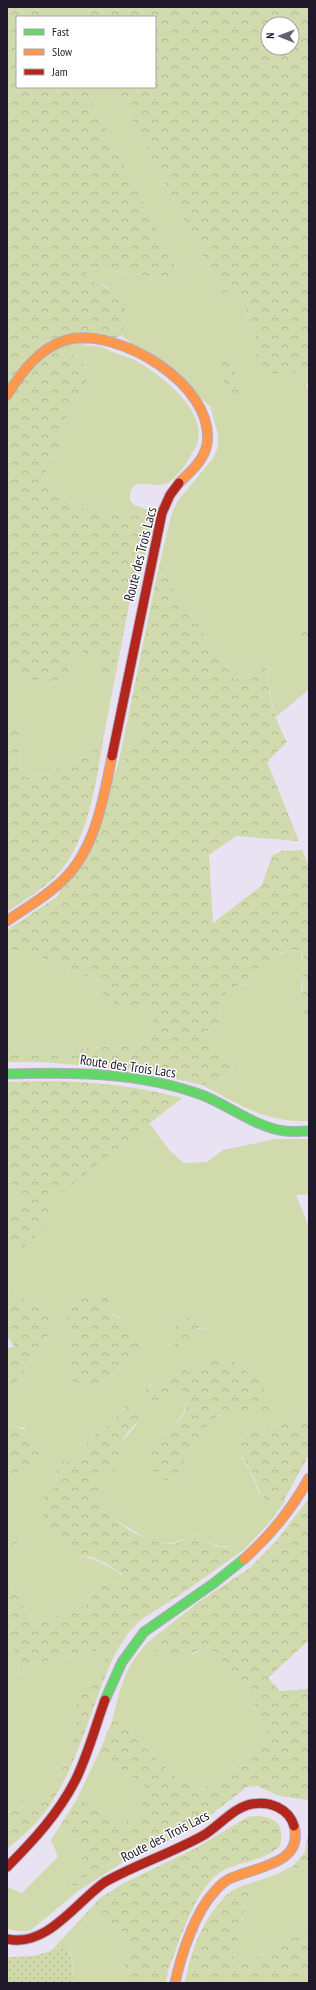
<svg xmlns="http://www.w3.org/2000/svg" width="316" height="1990" font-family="'PT Sans Narrow',sans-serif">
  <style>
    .grass { fill: #d0daad; fill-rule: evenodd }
    .forest { fill: url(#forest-crowns); fill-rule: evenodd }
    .park { fill: url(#park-dots) }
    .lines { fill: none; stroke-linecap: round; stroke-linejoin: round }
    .fast-casing { stroke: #b3adbe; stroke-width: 11 }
    .slow-casing { stroke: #b3adbe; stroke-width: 11 }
    .jam-casing { stroke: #b3adbe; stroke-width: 11 }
    .fast { stroke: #63d668; stroke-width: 9 }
    .slow { stroke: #ff974d; stroke-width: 9 }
    .jam { stroke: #b3261e; stroke-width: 9 }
    .labels { text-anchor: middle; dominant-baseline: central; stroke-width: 3; stroke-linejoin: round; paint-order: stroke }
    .street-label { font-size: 14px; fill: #20192c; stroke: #fff }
  </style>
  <defs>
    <pattern id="forest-crowns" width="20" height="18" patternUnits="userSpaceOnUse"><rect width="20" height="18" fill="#d0daad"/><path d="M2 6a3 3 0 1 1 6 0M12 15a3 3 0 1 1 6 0" fill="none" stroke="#b2ba95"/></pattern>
    <pattern id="park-dots" width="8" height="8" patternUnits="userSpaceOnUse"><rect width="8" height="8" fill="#d0daad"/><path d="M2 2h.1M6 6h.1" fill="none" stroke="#b2ba95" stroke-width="1.8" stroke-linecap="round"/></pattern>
  </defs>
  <rect width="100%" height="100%" fill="#e8e2f3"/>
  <!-- grass -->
  <path class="grass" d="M44,7H74L79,17H49Z
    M85,87H115L223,294L236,290L248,301L244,321L257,325L293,373L309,370V380L306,387L309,389V689L276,717L268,684L266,659L235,680L165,576L157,575L171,516L177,502L213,458L218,447V434L210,406L122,336L125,317L108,287L86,279L85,267L183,281Z
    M72,346C79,346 88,345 96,346C101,346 108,350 113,352C121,355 131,358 138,362C163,376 213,416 195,448C189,459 180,474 169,482C155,492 129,471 130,500L134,505L151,511L152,520L141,574L135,573L145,517L75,507L48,484L45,458L59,457L60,431L92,371L65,349Z
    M124,631L106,724H103L97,744L91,753L80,760L67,761L48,775L21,777L20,740L17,723L7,716V671L49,685L65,678L78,649L98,659L104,680L111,679Z
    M128,718L143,725L137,746L117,769Z
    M9,948L26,951L103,983L118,1005L147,1007L154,1010V1032L147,1043L43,1052L7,1053V949Z
    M290,950L301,952L304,967L301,988L309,1023V1121C264,1122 241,1105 202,1085L232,1074L233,1062L205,1034L218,1024C219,1009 221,987 240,985C249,984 254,985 260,979C262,977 262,973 264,971C269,960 278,954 290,950Z
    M149,1123L170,1151L184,1163L207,1162L223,1150L276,1139H309V1194L296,1195L309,1227V1410C296,1430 265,1421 248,1433C243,1437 239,1443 235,1447L250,1470L259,1493L275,1506L285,1498V1501L269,1523L245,1549L242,1544C225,1549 212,1547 198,1535C185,1536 175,1546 160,1543C148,1541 139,1534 129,1528C114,1519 97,1510 98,1490C99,1479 104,1476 112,1472L121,1450V1443L137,1424L126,1407L110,1424L93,1436L73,1463L61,1461L56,1466L57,1486L52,1491L78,1556C96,1558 108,1566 123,1576L124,1582C97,1585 100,1585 85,1606L41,1620L33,1619C23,1608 19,1594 7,1585C7,1570 6,1545 23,1540L15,1539L7,1549V1485L12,1476L28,1467L25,1428L7,1424V1397L49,1334L54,1318L7,1288V1251L11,1245L23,1248L45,1205ZM110,1297L108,1313L118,1317L143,1343L112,1375L94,1387L69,1354C72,1346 77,1336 70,1328L65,1330L67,1314L74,1306ZM190,1317L214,1334C203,1327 196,1326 188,1337V1344L173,1327L177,1322ZM193,1366L226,1414C201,1417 184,1462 175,1482L160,1437C179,1419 188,1417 187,1390L144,1391L151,1385Z
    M7,1176L20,1198L7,1217Z
    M128,1633L114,1656L108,1655L91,1682L75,1716L77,1732L59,1776L40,1799L31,1805L7,1812V1643C21,1653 18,1660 19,1676L32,1664L101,1650Z
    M147,1643L150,1646L193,1654L209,1646L247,1689L271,1742L244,1759L201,1790L174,1776L126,1728L118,1717L112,1721C121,1687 123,1670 147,1643Z
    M101,1748L104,1759L148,1787L141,1807V1814L130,1818L124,1824L77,1799Z
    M58,1829L88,1849L79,1864L83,1869L70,1883L73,1887C88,1876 106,1861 125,1861L78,1891L31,1930C22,1932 15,1932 7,1928V1887L22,1893L58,1857L51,1840Z
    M309,1860V1930L230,1971L251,1883L275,1875L293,1866L294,1870L304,1865Z
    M93,1915L124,1932L131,1948L117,1983H74L75,1982L70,1947L62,1949Z"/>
  <!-- forest -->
  <path class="forest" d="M7,7H44L49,17H17V87H85L183,281L86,267V279C100,284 122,292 125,308C127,317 124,327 122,336L65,349L92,371L60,431V457L45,458L48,484L75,507L146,517L124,631L111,679L104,680L97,659L78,650L65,678L48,685L7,671Z
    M74,7H309V370L293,373H268L252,348L257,325L244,321L248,301L236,290L223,294L115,87H155V17H79ZM268,24H292V48H268Z
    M225,355L244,390L232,396L213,362Z
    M157,575L165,576L235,680L266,659C267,688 273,717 287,742L267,762L299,841L236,836L209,855L213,923L262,885L272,856L281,851L302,850L309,866V1023L302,1005L303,957L301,952C277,944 267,967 258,983C251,985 243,983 236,986C220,992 219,1010 218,1024L205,1033L233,1062L232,1074L202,1085L137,1070L41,1062H7V1053L43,1052L147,1043L154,1032V1010L147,1007L118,1005L100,992L103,983L26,951L7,949V930L58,896L117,769L137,745L143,725L128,718Z
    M309,619V642L301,640L297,633Z
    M7,716L17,723L20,740L21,777L48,775L67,761L80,760L91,753L97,744L103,724H106C97,771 92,831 62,869C47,887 26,899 7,912Z
    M7,1082C67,1079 124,1083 182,1098L46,1205L53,1218L23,1248L11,1245L7,1251V1217L20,1198L7,1176Z
    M7,1288L54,1318L49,1334L7,1397V1349L14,1346L7,1335Z
    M105,1293L110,1297L108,1313L129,1324L144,1342L112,1375L94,1387H75C73,1379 69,1371 68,1362C67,1351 79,1338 70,1328L65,1330L67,1314L74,1306L76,1296Z
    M190,1317C203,1317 209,1322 214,1334L210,1336L206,1329L198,1328L188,1337L190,1349L181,1350L171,1342L170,1335L177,1321Z
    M223,1359L232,1361L261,1382L274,1413L252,1415H219C197,1433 186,1457 175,1482C165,1481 157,1478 152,1469C138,1447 171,1430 182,1417C188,1409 187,1399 187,1390C171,1391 162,1405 145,1401L144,1391C166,1373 197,1365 223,1359Z
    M131,1405H137L141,1410L142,1416C132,1431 114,1439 125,1457C119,1476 98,1470 98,1494C98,1517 151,1546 171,1544C179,1543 191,1534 197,1535C201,1536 204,1540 207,1542C218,1549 230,1548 242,1544L245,1549L187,1590L142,1619L128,1633L115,1642L101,1650L32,1664L19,1676C19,1661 20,1653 7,1643V1585C19,1594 23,1608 33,1619L41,1620L85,1606C100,1585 97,1585 124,1582L123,1575L105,1563L91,1557L78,1556L54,1534L44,1518L43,1503L44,1497L57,1486L56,1466L61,1461L73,1463L93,1436L110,1424L126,1407Z
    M309,1410V1455L285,1498L275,1506C257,1496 259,1487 251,1471C247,1462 240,1455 234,1447C239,1443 243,1437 248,1433C265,1421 296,1430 309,1410Z
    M7,1424C26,1429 34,1433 42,1451L28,1467L12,1476L7,1485Z
    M309,1498V1640L268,1678L280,1691L306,1689L309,1687V1800L280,1796L257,1786L247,1787L204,1820L176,1837L125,1861C106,1861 88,1876 74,1887L70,1883L83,1869L79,1864L88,1849L58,1829L77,1799L124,1824L130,1818L141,1814V1807L147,1787L104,1759L101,1748L112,1721L118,1717L128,1721L126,1728L174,1776L201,1790L244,1759L271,1742L247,1689L209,1646C189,1656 164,1662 147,1643L200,1601L250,1568L277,1540Z
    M19,1535H23L25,1538L14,1545L7,1562V1549Z
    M112,1654L114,1656C92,1703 81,1756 53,1800C42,1819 24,1835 7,1849V1812L32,1805L40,1799L59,1776L77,1732L75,1716L77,1703L101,1665L108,1655Z
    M256,1816C277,1817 285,1825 280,1846C265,1861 242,1861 224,1870C196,1884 179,1943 168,1971L166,1983H117L131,1948L124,1932L93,1915L62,1949L50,1952L100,1898L124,1883L198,1847L247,1817Z
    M309,1828V1860L304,1865L294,1870L293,1866L305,1852Z
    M251,1883L230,1971L309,1930V1983H185C190,1952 204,1915 229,1893C235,1888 244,1885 251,1883Z"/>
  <!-- park -->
  <path class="park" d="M69,1946L75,1982L74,1983H7V1957L33,1956Z"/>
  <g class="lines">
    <defs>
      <path id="fast" d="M7,1074C72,1072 139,1072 202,1095C228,1105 257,1128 285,1131C293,1132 301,1131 309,1131
        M105,1700L122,1662L144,1632L214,1583L244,1559"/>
      <path id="slow" d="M7,395C21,373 39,348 66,340C117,326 216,385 207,444C204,461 190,472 179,483
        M7,921C27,907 49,895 66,877C96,846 104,796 112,756
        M244,1559C271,1535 292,1509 309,1478
        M175,1983C181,1955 195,1912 215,1891C220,1885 227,1879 234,1877C258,1867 304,1863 294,1826"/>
      <path id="jam" d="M112,756L162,513L170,495L179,483
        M7,1867C33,1841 58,1814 75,1781C88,1755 95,1727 105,1700
        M7,1939C47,1948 76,1902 105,1882C137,1864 172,1853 204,1835C220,1825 234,1807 252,1804C269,1801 289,1808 294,1826"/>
    </defs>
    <!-- fast casing -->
    <use href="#fast" class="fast-casing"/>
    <!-- slow casing -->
    <use href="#slow" class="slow-casing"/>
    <!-- jam casing -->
    <use href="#jam" class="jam-casing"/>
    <!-- fast -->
    <use href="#fast" class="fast"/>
    <!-- slow -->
    <use href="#slow" class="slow"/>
    <!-- jam -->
    <use href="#jam" class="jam"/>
  </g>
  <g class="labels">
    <!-- street labels -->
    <g class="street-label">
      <text transform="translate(140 554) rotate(-76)">Route des Trois Lacs</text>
      <text transform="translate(128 1066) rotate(8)">Route des Trois Lacs</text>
      <text transform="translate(165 1836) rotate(-27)">Route des Trois Lacs</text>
    </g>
  </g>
  <!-- border -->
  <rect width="316" height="1990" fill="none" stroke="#20192c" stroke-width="16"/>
  <!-- legend -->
  <rect x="16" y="16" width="140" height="72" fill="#ffffff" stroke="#a6a3ab"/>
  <rect x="24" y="29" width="20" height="6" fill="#63d668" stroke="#a6a3ab"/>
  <text x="52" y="36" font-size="12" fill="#20192c">Fast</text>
  <rect x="24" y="49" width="20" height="6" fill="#ff974d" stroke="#a6a3ab"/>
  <text x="52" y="56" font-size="12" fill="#20192c">Slow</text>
  <rect x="24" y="69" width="20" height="6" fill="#b3261e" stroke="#a6a3ab"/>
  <text x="52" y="76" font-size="12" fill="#20192c">Jam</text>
  <!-- north arrow -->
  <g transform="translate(280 36) rotate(271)"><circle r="19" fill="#ffffff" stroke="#a6a3ab"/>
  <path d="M0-3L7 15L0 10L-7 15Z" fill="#665f72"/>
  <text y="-6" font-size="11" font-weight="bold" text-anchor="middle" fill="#20192c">N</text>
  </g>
</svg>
